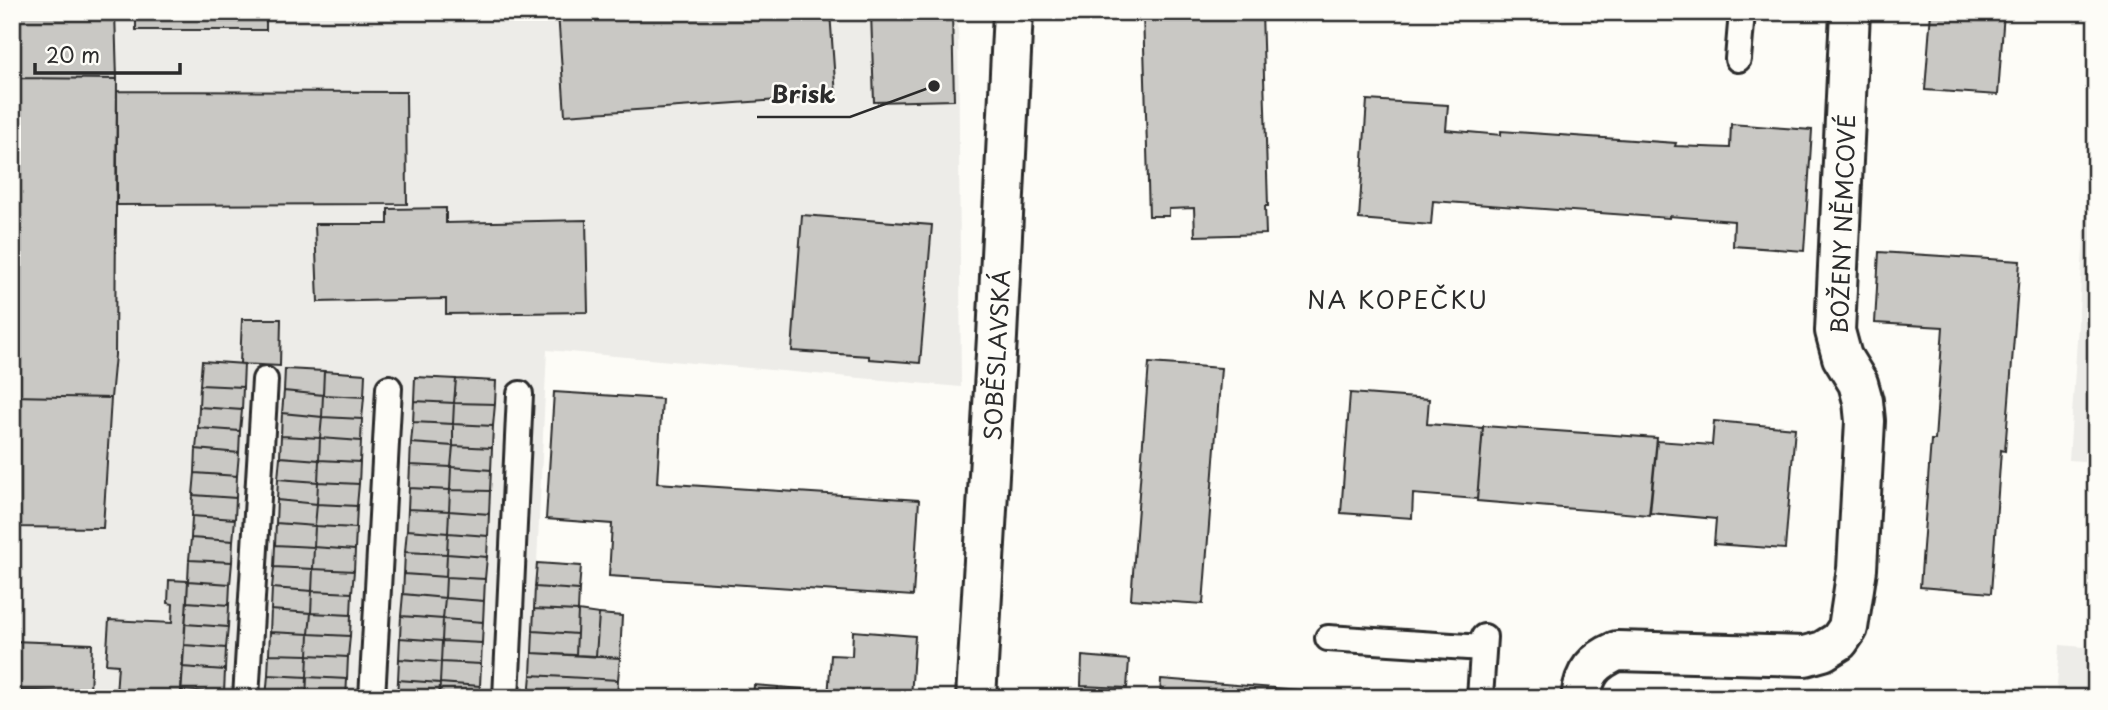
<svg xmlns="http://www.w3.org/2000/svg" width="2108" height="710" font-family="'Playpen Sans',sans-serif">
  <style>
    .built { fill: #edece8 }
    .building { fill: #c9c8c4; stroke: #2b2b2b; stroke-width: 2 }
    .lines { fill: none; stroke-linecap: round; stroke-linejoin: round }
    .lane-casing { stroke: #2b2b2b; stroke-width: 30 }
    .street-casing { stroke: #2b2b2b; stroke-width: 44 }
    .secondary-casing { stroke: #2b2b2b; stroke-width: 44 }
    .lane { stroke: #fdfcf7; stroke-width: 24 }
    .street { stroke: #fdfcf7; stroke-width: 38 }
    .secondary { stroke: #fdfcf7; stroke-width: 38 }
    .labels { text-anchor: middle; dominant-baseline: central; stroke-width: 5; stroke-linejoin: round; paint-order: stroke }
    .street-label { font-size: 23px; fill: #2b2b2b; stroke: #fdfcf7 }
    .neighbourhood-label { font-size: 24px; letter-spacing: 2px; fill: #2b2b2b; stroke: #fdfcf7 }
    .leader { fill: none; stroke: #2b2b2b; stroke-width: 2.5 }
    .callout-dot { fill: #2b2b2b; stroke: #fdfcf7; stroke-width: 2.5 }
    .callout-label { font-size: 24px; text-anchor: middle; font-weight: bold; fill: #2b2b2b; stroke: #fdfcf7; stroke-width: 5; stroke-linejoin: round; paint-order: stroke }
  </style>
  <rect width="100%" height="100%" fill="#fdfcf7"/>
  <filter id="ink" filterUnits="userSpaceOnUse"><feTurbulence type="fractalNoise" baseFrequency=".0143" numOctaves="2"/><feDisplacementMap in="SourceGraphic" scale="14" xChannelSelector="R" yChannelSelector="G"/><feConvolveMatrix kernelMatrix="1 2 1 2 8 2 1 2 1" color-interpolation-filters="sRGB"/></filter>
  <g filter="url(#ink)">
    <!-- built -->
    <path class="built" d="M12,12H958L961,387L547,350L537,563L581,566L578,611L622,616L617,698H12Z
      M2090,144L2096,145V462L2069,460Z
      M2060,645L2096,648V698H2056Z"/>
    <!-- building -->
    <path class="building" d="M12,12H115L117,79L12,78Z
      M136,12H266V30H136Z
      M558,12H830L836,96L565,115Z
      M871,12H952L954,100L874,102Z
      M1143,12H1262L1268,206H1265L1266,234L1195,236L1194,208L1169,209V216H1149Z
      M1931,12H2004L1998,95L1925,90Z
      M12,78L117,79L115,355L111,398L12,396Z
      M117,91L406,92L407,204L117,205Z
      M1367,100L1448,105L1446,130L1501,135V131L1676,143L1675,146L1730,148L1731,124L1812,130L1804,251L1733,246L1734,221L1669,216V218L1433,201L1431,225L1359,219Z
      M446,208V223L586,220L588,312L446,314V299L318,302L315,224H388V209Z
      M802,215L932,225L920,363L869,359V356L792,351Z
      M1879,252L2020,261L2005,451L2001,450L1991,593L1920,587L1931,440H1935L1943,327L1875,323Z
      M242,319H281L280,366L240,364Z
      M202,361L244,364L243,387L200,385Z
      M1149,363L1221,368L1203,604L1131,599Z
      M285,369L324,371L323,395L284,391Z
      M324,371L365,374L364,397L323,395Z
      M415,377L456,379L454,403L414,401Z
      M456,379L496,381L495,404L454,403Z
      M200,385L243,387L242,410L199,407Z
      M284,391L323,395L322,417L282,413Z
      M554,392L662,399L657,483L919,500L913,596L609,576L612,524L546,519Z
      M1350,393L1429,399L1427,424L1483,428L1477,499L1413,494L1412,518L1341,513Z
      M323,395L364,397L362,419L322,417Z
      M12,396L111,398L103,528L12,527Z
      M414,401L454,403L453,424L413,422Z
      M454,403L495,404L493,426L453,424Z
      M199,407L242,410L240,431L198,428Z
      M282,413L322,417L320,438L281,436Z
      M322,417L362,419L361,441L320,438Z
      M1714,421L1795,428L1785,549L1714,544L1716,519L1650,513L1657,441L1712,445Z
      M413,422L453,424V446L411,443Z
      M453,424L493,426L492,448L453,446Z
      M1483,426L1657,438L1649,515L1477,501Z
      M198,428L240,431L239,453L196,449Z
      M281,436L320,438L319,460L280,457Z
      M320,438L361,441L360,462L319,460Z
      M411,443L453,446L451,467L410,465Z
      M453,446L492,448L491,470L451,467Z
      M196,449L239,453L237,476L195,473Z
      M280,457L319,460L318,482L278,479Z
      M319,460L360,462L359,484L318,482Z
      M410,465L451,467L450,490L409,488Z
      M451,467L491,470L490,491L450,490Z
      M195,473L237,476L236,498L193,495Z
      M278,479L318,482L317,504L277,500Z
      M318,482L359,484L357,506L317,504Z
      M409,488L450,490L449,511L408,509Z
      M450,490L490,491L489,514L449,511Z
      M193,495L236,498L235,519L192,516Z
      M277,500L317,504L315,526L276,523Z
      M317,504L357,506L356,528L315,526Z
      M408,509L449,511L448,533L407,530Z
      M449,511L489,514L488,536L448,533Z
      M192,516L235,519L233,541L191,538Z
      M276,523L315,526L314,547L275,545Z
      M315,526L356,528L355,550L314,547Z
      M407,530L448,533L447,554L405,552Z
      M448,533L488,536L487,557L447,554Z
      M191,538L233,541L232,562L189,560Z
      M275,545L314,547L313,569L274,567Z
      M314,547L355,550L354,571L313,569Z
      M405,552L447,554L446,577L404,574Z
      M447,554L487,557L485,579L446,577Z
      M189,560L232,562L230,584L188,581Z
      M537,563L581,566L579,590L535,587Z
      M274,567L313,569L312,591L272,588Z
      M313,569L354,571L352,593L312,591Z
      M404,574L446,577L445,598L403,594Z
      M446,577L485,579L484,601L445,598Z
      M169,580L188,581L181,698L116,695L118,665L106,664L109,620L172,623L173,604L168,603Z
      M188,581L230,584L229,605L187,602Z
      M535,587L579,590L578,611L534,609Z
      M272,588L312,591L311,613L271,610Z
      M312,591L352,593L351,615L311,613Z
      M403,594L445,598L443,619L401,616Z
      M445,598L484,601L483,622L443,619Z
      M187,602L229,605L228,627L185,624Z
      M534,609L578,611L577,634L533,631Z
      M271,610L311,613L309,634L270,632Z
      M578,611L599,614L596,656L576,655Z
      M311,613L351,615L350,636L309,634Z
      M599,614L622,616L620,658L596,656Z
      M401,616L443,619L442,641L400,638Z
      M443,619L483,622L482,643L442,641Z
      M185,624L228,627L226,648L184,645Z
      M533,631L577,634L576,655L532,653Z
      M853,631L915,636L911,698H828L831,655L852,656Z
      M270,632L309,634L308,655L269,654Z
      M309,634L350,636L348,657L308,655Z
      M400,638L442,641L441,662L399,659Z
      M12,641L92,644L90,693L12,690Z
      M442,641L482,643L481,664L441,662Z
      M184,645L226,648L225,670L182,667Z
      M532,653L620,658L618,680L531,675Z
      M269,654L308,655L307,677L268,675Z
      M308,655L348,657L347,679L307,677Z
      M1082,656L1129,660L1127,688L1081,686Z
      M399,659L441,662L440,683L398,680Z
      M441,662L481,664L480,686L440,683Z
      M182,667L225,670L224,693L181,690Z
      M268,675L307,677L306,698H266Z
      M531,675L618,680L617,698L529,697Z
      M307,677L347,679L346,698H306Z
      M1161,679L1398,698H1160Z
      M398,680L440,683L439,698H397Z
      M440,683L480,686L479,698H439Z
      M754,685L778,687L777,698H753Z
      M778,687L803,689V698H777Z"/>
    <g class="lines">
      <defs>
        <path id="lane" d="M1738,59L1742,12
          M1328,638L1483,648
          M246,698L265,380
          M372,698L389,388
          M506,698L520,394
          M1480,698L1484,637"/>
        <path id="street" d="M1581,698C1584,672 1594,661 1617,651L1805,656L1823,651L1839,641L1848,628L1857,569L1865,421L1863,401L1858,383L1842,357L1835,331L1850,12"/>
        <path id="secondary" d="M976,698L997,337L1013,12"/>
      </defs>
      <!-- lane casing -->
      <use href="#lane" class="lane-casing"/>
      <!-- street casing -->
      <use href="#street" class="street-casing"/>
      <!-- secondary casing -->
      <use href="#secondary" class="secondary-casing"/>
      <!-- lane -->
      <use href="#lane" class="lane"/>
      <!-- street -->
      <use href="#street" class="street"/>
      <!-- secondary -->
      <use href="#secondary" class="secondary"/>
    </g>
  </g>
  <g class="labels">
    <!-- street labels -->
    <g class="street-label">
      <text transform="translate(1842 224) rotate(-88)">BOŽENY NĚMCOVÉ</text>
      <text transform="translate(996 355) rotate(-87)">SOBĚSLAVSKÁ</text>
    </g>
    <!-- neighbourhood labels -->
    <g class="neighbourhood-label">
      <text x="1398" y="299">NA KOPEČKU</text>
    </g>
  </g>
  <!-- callouts -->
  <path class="leader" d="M934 86L850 117H757"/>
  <circle class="callout-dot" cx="934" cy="86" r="7"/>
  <g class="callout-label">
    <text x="803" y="103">Brisk</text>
  </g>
  <!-- margin -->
  <rect width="2108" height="710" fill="none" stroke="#fdfcf7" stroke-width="42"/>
  <rect x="21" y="21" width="2066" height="668" fill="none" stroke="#2b2b2b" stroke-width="2.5" filter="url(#ink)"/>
  <!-- scale -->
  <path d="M35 63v10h145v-10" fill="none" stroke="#2b2b2b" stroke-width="3.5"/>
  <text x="46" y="63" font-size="21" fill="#2b2b2b" stroke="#fdfcf7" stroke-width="5" paint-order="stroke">20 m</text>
</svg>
